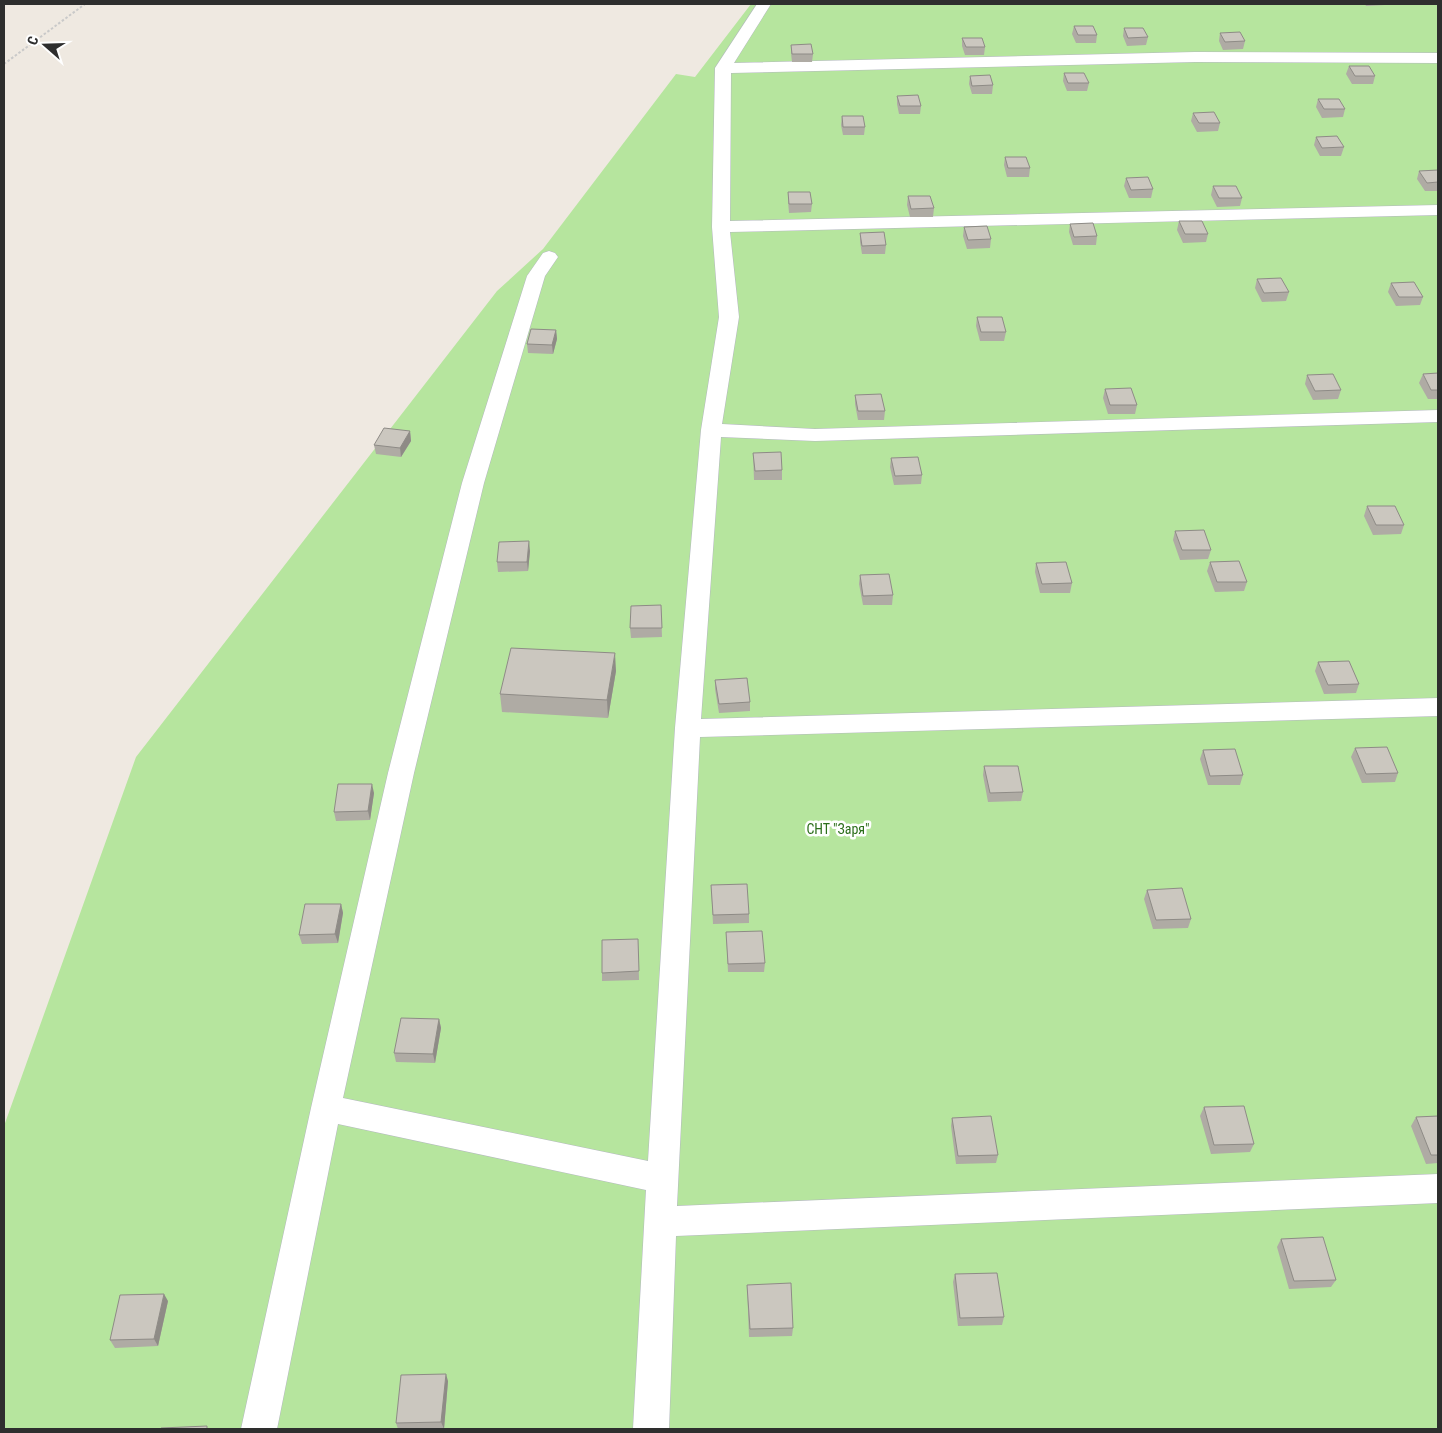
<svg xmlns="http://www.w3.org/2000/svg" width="1442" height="1433" font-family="'Roboto Condensed',sans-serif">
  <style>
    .green { fill: #b6e59e }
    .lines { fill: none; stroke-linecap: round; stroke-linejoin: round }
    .service-casing { stroke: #b4b7c1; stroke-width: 1 }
    .path { stroke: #c9c9c9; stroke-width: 2; stroke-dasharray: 2.5 2; stroke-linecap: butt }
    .service { fill: #fff; fill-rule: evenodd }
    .wall { fill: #afaba4 }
    .shaded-wall { fill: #8e8b86 }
    .building { fill: #cbc7bf; stroke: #8e8b86 }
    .labels { text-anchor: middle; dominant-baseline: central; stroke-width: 5; stroke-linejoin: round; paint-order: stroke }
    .park-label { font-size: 14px; fill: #2c6e1b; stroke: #fff }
  </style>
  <rect width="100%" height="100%" fill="#efe9e1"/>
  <!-- green -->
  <path class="green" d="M751,4H1438V1429H4V1126L136,757L497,291L543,249L676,74L695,77Z"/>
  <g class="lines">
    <defs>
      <path id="service" d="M757,4H771L734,63L1195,52L1438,53V63L1195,62L731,73L730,221L1438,205V215L730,232L739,317L722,424L815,429L1438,410V422L815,441L721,437L701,719L1438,698V716L700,737L677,1206L1438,1174V1203L676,1236L669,1429H633L646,1190L338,1124L277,1429H241L311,1108L388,773L462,483L527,276L543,253L549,251L555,253L558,257L545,276L484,483L414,773L343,1098L648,1161L675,728L701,430L719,317L712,227L715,68Z"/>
    </defs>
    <!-- service casing -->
    <use href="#service" class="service-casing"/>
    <!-- path -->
    <path class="path" d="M4,64L85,4"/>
    <!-- service -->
    <use href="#service" class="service"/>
  </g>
  <!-- wall -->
  <path class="wall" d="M1365,4H1385V5L1366,6Z
    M1074,26L1097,35L1096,43H1076L1072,34Z
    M1124,28L1148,37L1146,45L1127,46L1123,36Z
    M1220,33L1245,41L1243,49L1223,50L1219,41Z
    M962,38L985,47L984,55H965L962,46Z
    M791,45L813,54L812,62H792L791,53Z
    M1349,66L1375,76L1373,84H1352L1346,74Z
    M1064,73L1089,83L1087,91H1067L1063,81Z
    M970,76L993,85L992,94H972L969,84Z
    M897,96L921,106L920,114H899L897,104Z
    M1318,99L1345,109L1343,117L1322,118L1316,107Z
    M1193,113L1220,123L1218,131L1197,132L1191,121Z
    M842,116L865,127L864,135H843L841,125Z
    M1316,137L1344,147L1341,156H1320L1314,145Z
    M1005,157L1030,168L1029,177H1007L1004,165Z
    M1438,170V191H1425L1417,179L1419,171Z
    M1126,178L1153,189L1151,198H1129L1124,186Z
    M1213,186L1242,198L1240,206L1217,207L1211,195Z
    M788,192L812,204L811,212L789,213L788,201Z
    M908,196L934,208L933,217H910L907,205Z
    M1179,221L1208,234L1206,242L1183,243L1177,230Z
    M1070,224L1097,236L1096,245H1073L1069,232Z
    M964,227L991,239L990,248L967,249L963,236Z
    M860,233L886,245L885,254H862L860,242Z
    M1257,279L1289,292L1286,301L1262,302L1255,288Z
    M1391,283L1423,297L1420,305L1396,306L1388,292Z
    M977,317L1006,332L1004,341H980L976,326Z
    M556,330L557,339L553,354L528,353L527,344Z
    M1438,373V399H1428L1419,383L1423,374Z
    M1307,375L1341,390L1338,399L1313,400L1305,384Z
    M1105,389L1137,405L1135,414H1108L1103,398Z
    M855,395L885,411L884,420H858L855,404Z
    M410,431L411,441L401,457L376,454L374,445Z
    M753,453L782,470V480H754Z
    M891,458L922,475L921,484L894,485L890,467Z
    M1367,506L1404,525L1401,534L1373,535L1364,516Z
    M1175,531L1211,550L1208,559L1180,560L1173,540Z
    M530,551L528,571L498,572L497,562Z
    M1210,562L1247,582L1244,591L1215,592L1207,571Z
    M1036,563L1072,583L1070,593H1040L1035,572Z
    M860,575L893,595L892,605H863L859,584Z
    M661,605L662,637L631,638L630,628Z
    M1318,662L1359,684L1356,693L1324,694L1315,671Z
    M616,671L608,718L502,712L500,694Z
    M715,680L750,702V711L719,713L715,689Z
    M1355,748L1398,773L1395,782L1362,783L1351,757Z
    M1203,750L1243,775L1240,785H1208L1200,759Z
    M984,766L1023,792L1021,801L988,802L983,775Z
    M374,793L370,820L336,821L334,812Z
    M711,885L749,914V923L713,924Z
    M1147,890L1191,919L1188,928L1153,929L1144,899Z
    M341,904L343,913L338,943L302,944L299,935Z
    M726,932L765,963L764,972H728Z
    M638,939L639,980L602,981V973Z
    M439,1019L441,1028L435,1063L396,1062L394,1053Z
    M1204,1107L1254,1144L1250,1152L1211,1154L1200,1116Z
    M1438,1116V1163L1426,1164L1411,1126L1416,1117Z
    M952,1118L998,1155L996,1163L956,1164L951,1126Z
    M1281,1239L1336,1280L1331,1287L1289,1289L1277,1247Z
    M955,1274L1004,1317L1002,1325L958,1326L953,1282Z
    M747,1285L793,1328L792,1336L749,1337Z
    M168,1301L158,1346L115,1348L110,1340Z
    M448,1381L444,1429H398L396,1423Z"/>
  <!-- shaded-wall -->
  <path class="shaded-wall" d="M556,330L557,339L553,354L552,345Z
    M410,431L411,441L401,457L400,448Z
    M529,541L530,551L528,571L527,562Z
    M615,653L616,671L608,718L607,700Z
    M372,784L374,793L370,820L368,811Z
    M341,904L343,913L338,943L335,934Z
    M439,1019L441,1028L435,1063L433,1054Z
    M164,1294L168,1301L158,1346L154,1339Z
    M446,1374L448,1381L444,1429L441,1422Z"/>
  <!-- building -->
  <path class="building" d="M1074,26H1093L1097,35H1078Z
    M1124,28H1143L1148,37L1128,38Z
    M1240,32L1245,41L1225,42L1220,33Z
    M962,38H982L985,47H966Z
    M811,44L813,54H792L791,45Z
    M1349,66H1369L1375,76H1355Z
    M1064,73H1084L1089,83H1068Z
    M990,75L993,85L972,86L970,76Z
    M918,95L921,106H900L897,96Z
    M1318,99H1339L1345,109H1324Z
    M1214,112L1220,123H1199L1193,113Z
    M842,116H863L865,127H843Z
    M1337,136L1344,147L1322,148L1316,137Z
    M1005,157H1026L1030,168H1008Z
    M1438,170V182L1427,183L1419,171Z
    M1148,177L1153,189L1131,190L1126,178Z
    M1213,186H1236L1242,198H1219Z
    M788,192H810L812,204H789Z
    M908,196H930L934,208L911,209Z
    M1179,221H1202L1208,234H1185Z
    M1093,223L1097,236L1074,237L1070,224Z
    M987,226L991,239L968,240L964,227Z
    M884,232L886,245L862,246L860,233Z
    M1281,278L1289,292L1264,293L1257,279Z
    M1414,282L1423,297H1399L1391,283Z
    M977,317H1002L1006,332H981Z
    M531,329L556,330L552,345L527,344Z
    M1438,373V390H1431L1423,374Z
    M1333,374L1341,390L1315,391L1307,375Z
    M1131,388L1137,405H1110L1105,389Z
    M881,394L885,411H858L855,395Z
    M384,428L410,431L400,448L374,445Z
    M781,452L782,470L755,471L753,453Z
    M918,457L922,475L895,476L891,458Z
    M1367,506H1395L1404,525H1376Z
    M1204,530L1211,550H1182L1175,531Z
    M529,541L527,562H497L499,542Z
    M1239,561L1247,582H1217L1210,562Z
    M1066,562L1072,583L1042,584L1036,563Z
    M889,574L893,595L863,596L860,575Z
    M661,605L662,628H630L631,606Z
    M511,648L615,653L607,700L500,694Z
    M1349,661L1359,684L1328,685L1318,662Z
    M747,678L750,702L719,704L715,680Z
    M1387,747L1398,773L1366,774L1355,748Z
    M1235,749L1243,775L1210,776L1203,750Z
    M984,766H1018L1023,792L990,793Z
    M338,784H372L368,811L334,812Z
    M747,884L749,914L713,915L711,885Z
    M1182,888L1191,919L1156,920L1147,890Z
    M305,904H341L335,934L299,935Z
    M762,931L765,963L728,964L726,932Z
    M638,939L639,971L602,973V940Z
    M401,1018L439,1019L433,1054L394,1053Z
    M1244,1106L1254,1144L1214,1145L1204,1107Z
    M991,1116L998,1155L958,1156L952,1118Z
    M1438,1116V1155H1431L1416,1117Z
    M1323,1237L1336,1280L1294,1281L1281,1239Z
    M997,1273L1004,1317L960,1318L955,1274Z
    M791,1283L793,1328L750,1329L747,1285Z
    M164,1294L154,1339L110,1340L120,1295Z
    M446,1374L441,1422L396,1423L401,1375Z
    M207,1426V1429H161V1428Z"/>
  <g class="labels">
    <!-- park labels -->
    <g class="park-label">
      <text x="838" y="829">СНТ "Заря"</text>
    </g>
  </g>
  <!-- border -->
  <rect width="1442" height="1433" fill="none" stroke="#2e2e2e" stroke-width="10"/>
  <!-- north arrow -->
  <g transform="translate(45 45) rotate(290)" stroke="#ffffff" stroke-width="4" paint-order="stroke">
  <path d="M0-4L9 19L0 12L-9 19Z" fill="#2e2e2e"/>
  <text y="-8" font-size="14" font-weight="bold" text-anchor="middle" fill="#2e2e2e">С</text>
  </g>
</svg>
